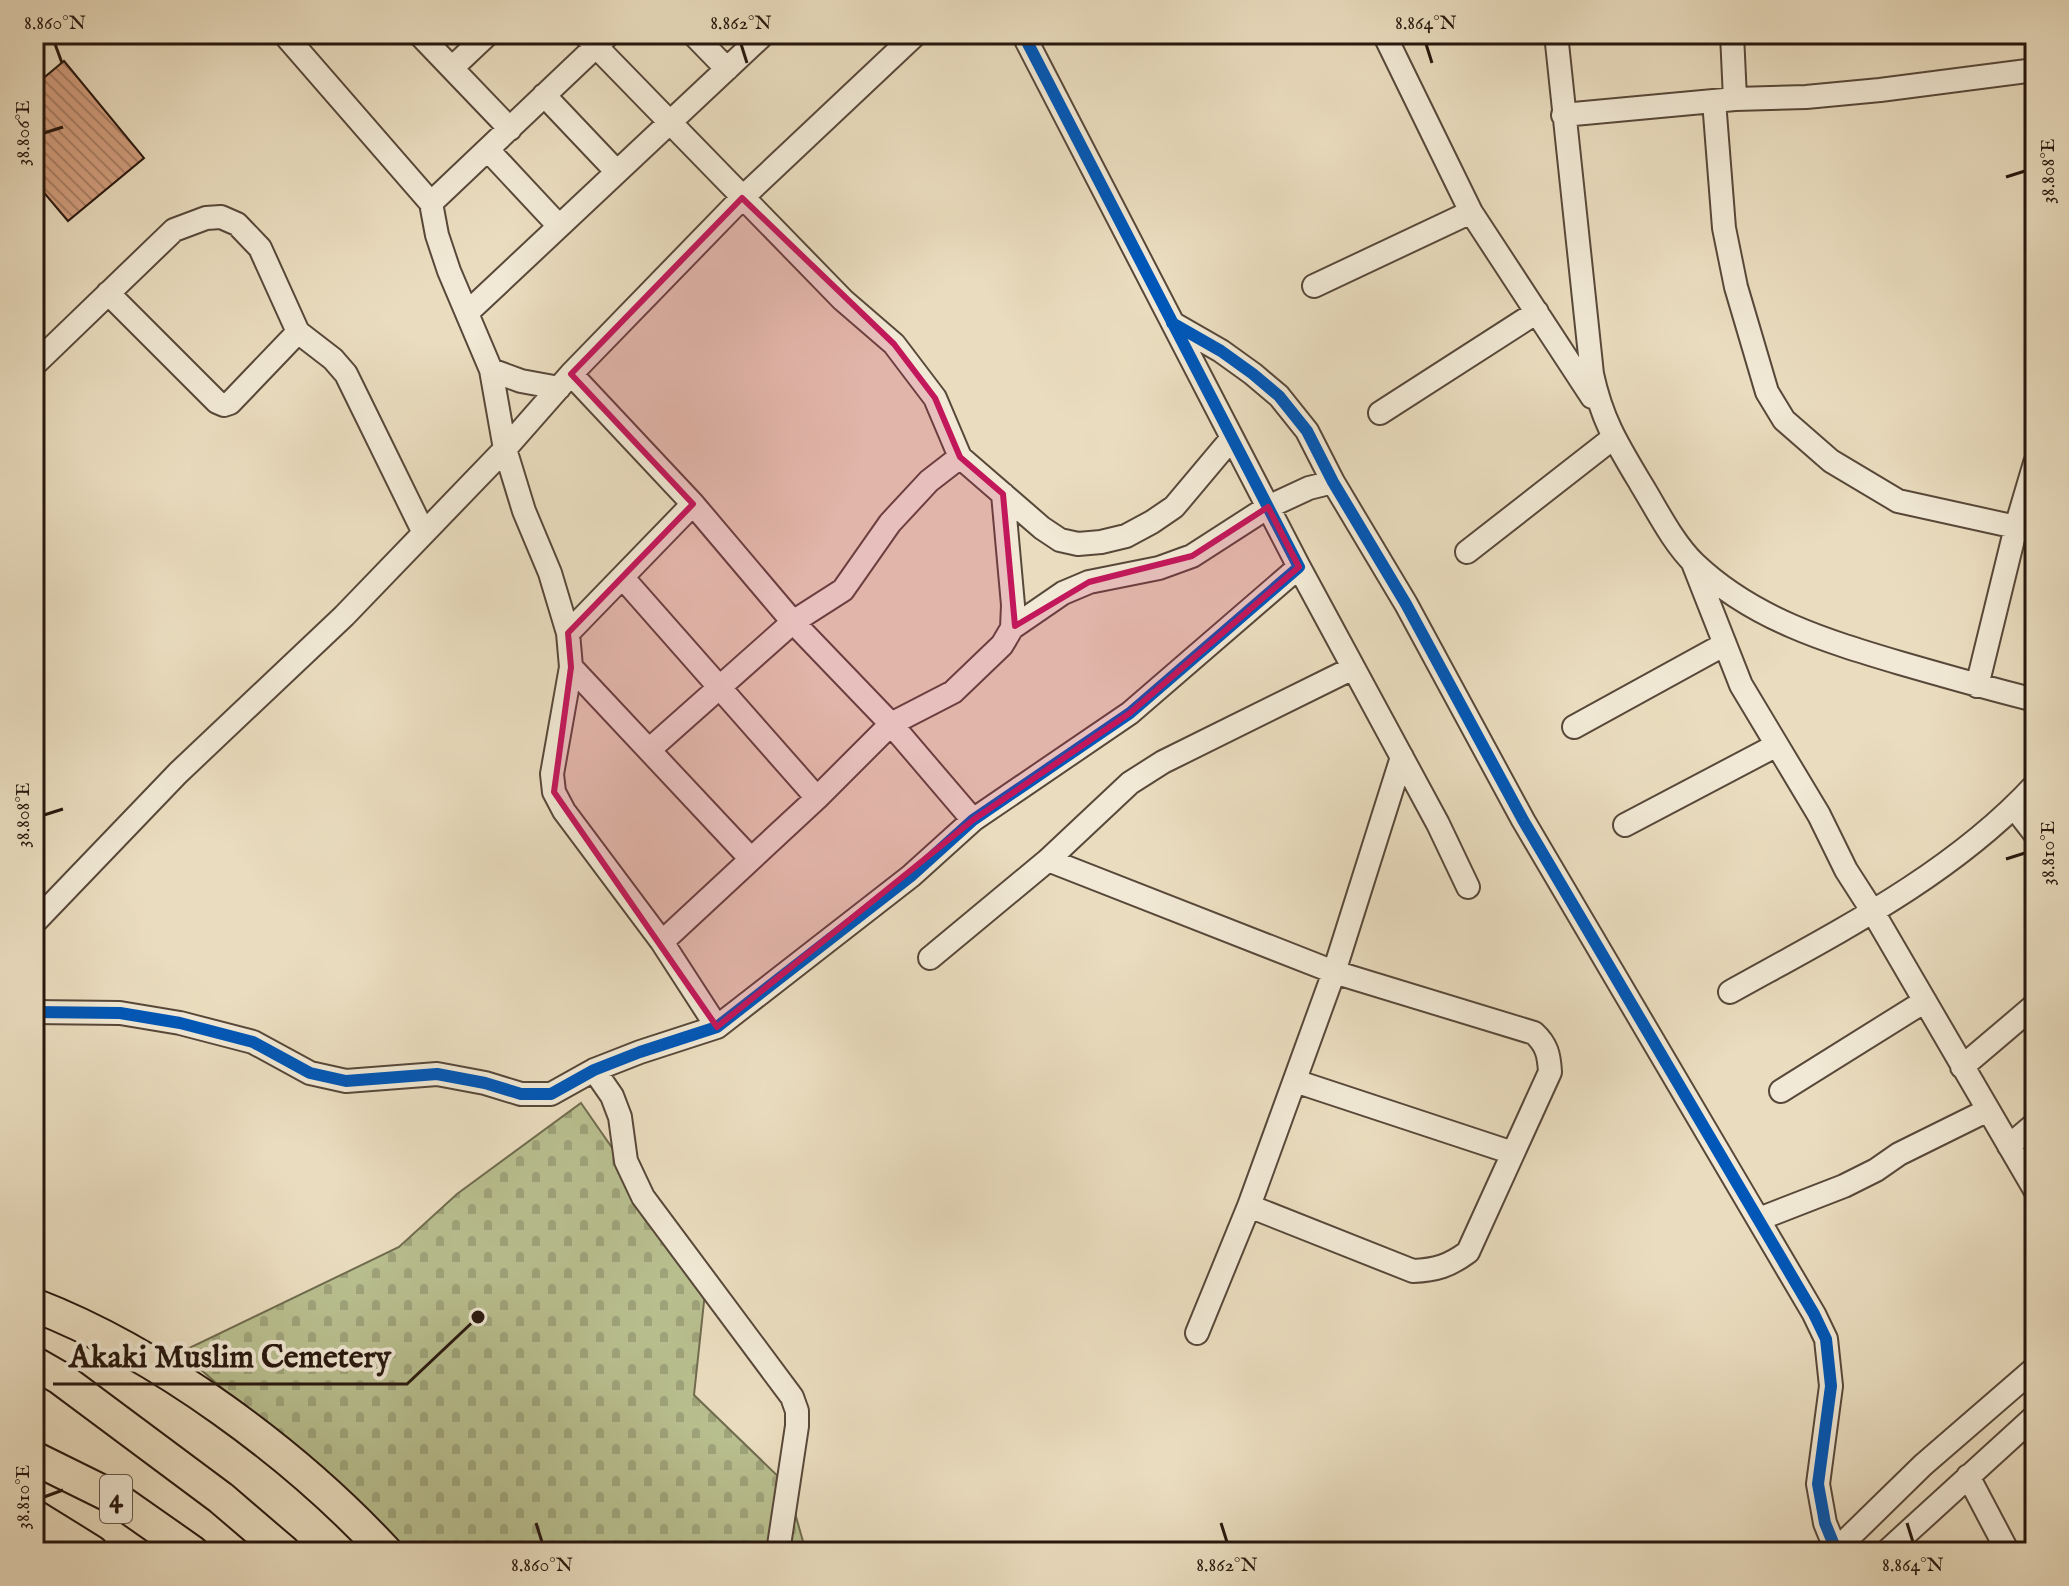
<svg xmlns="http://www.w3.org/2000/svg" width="2069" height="1586" font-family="'IM FELL English',serif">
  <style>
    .cemetery { fill: url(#cemetery-stones); stroke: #706c4f; stroke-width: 2 }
    .building { fill: url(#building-back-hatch); stroke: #27170e; stroke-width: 2 }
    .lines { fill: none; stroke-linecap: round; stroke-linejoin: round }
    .minor-casing { stroke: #58483a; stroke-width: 26 }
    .highway-casing { stroke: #27170e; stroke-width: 36 }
    .minor { stroke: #f1e9d5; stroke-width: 22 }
    .highway { stroke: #eaddbf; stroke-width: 32 }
    .cycleway-casing { stroke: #f1e9d5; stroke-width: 17 }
    .cycleway { stroke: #0057b8; stroke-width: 12 }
    .marked { fill: #c2185b; fill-opacity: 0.2; stroke: #c2185b; stroke-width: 6; stroke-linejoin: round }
    .ticks { fill: none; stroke: #27170e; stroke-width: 3 }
    .labels { text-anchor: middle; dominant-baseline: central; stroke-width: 8; stroke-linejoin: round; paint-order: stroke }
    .shield { fill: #f1e9d5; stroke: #64564a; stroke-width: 2 }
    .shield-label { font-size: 28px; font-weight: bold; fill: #27170e }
    .leader { fill: none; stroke: #27170e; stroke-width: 3 }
    .callout-dot { fill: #27170e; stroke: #f1e9d5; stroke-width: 3 }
    .callout-label { font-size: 32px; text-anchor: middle; font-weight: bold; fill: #27170e; stroke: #f1e9d5; stroke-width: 8; stroke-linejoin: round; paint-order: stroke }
    .neatline { fill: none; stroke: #27170e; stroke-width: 3 }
    .ticks-label { font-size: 20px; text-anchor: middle; fill: #27170e }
  </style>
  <defs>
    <pattern id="cemetery-stones" width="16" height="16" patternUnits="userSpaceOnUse" patternTransform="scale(2)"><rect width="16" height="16" fill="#b9c090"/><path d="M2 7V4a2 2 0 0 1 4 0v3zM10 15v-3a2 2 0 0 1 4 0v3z" fill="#9fa47b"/></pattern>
    <pattern id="building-back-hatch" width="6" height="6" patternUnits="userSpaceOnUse" patternTransform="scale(2)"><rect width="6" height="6" fill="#d29e7e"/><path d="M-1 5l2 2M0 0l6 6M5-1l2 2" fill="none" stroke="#aa8066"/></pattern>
  </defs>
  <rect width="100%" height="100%" fill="#eaddbf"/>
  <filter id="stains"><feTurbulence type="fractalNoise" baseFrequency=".0025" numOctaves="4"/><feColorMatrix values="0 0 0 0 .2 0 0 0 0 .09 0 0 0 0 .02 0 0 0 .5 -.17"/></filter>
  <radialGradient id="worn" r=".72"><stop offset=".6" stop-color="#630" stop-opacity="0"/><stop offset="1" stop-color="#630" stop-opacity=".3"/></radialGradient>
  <!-- cemetery -->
  <path class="cemetery" d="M581,1103L706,1283L694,1395L787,1485L806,1552H407L181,1352L399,1247L457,1194Z"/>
  <!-- building -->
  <path class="building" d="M64,61L144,158L68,221L34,181V86Z"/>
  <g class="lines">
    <defs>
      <path id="minor" d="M284,34L431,203L437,235L449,271L491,370L505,449L524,511L550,573L568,633L571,667L552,774L554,792L564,811L662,942L717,1027
        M419,34L510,129
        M584,34L843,300L894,344L935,398L960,457L1042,528L1060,540L1078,544L1101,542L1126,536L1152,522L1174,507L1232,438
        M693,34L727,69
        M1384,34L1471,212L1592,397
        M1556,34L1592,374C1602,420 1617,444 1641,484C1657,510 1673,543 1695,564C1753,619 1826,641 1900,663C1945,676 1990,689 2035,700
        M1732,34L1735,99
        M452,68L488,34
        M544,95L617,172
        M1714,101L1724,228L1736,287L1767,392L1784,420L1831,461L1898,501L2016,527
        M1563,115L1735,99L1806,97L1880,90L2035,70
        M488,150L559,226
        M431,203L609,34
        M1314,286L1471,212
        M108,293L217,402L224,405L230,403L298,332
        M468,312L764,34
        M1174,324L1221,351L1253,374L1279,396L1307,431L1333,482L1406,604L1523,820L1814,1314L1826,1339L1831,1386L1818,1484L1825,1523L1836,1550
        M34,365L174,230L206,218L221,217L237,224L260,248L298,332L333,359L346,374L423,531
        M491,370L521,381L559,388
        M571,374L693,504L793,622L891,724L973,820
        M1380,413L1537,312
        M1467,552L1613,438
        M1693,563L1741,685L1819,815L1846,870L1873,912L2035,1190
        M1299,567L1438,824L1468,887
        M623,578L817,798
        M1012,628L1063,593L1089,582L1159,568L1192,556L1268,507L1309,488L1333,482
        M568,633L693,504
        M571,667L751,859
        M1977,686L2016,527L2035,463
        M1574,727L1725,644
        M649,750L793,622L843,590L890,523L929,481L960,457
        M2014,807L2035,834
        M1625,825L1777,745
        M1048,860L1334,972L1534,1033C1547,1045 1549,1055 1550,1072L1468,1252C1449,1266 1436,1270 1413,1271L1249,1206
        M34,923L178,773L344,616L505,449L571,374L742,198L916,34
        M662,942L817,798L891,724L953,692L1002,645L1012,628L1013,605L1003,494
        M930,958L1048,860L1130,783L1163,762L1353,668
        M1730,992C1836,933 1952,875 2035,785
        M34,1012L120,1013L180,1023L253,1042L310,1073L346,1081L437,1074L485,1083L521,1094H551L594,1070L640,1052L717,1027L911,876L973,820L1130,713L1299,567L1023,34
        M1962,1067L2035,1005
        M594,1070L612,1096L620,1117L626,1161L643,1197L792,1397L797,1411V1426L778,1552
        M1295,1081L1513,1153
        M1781,1091L1925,1001
        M2009,1146L2035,1124
        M1759,1219L1844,1186L1876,1170L1899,1154L1988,1110
        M1197,1333L1249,1206L1334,972L1402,757
        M1968,1476L2008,1552
        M1834,1552L1923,1465L2035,1368
        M1886,1552L2035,1416"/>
      <path id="highway" d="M34,1305C159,1353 295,1454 386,1552
        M34,1363L60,1378L221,1498L284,1552
        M34,1458L115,1498L192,1552
        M34,1516L92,1552"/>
    </defs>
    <!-- minor casing -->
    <use href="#minor" class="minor-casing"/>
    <!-- highway casing -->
    <use href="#highway" class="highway-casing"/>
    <!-- minor -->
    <use href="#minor" class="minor"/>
    <!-- highway -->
    <use href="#highway" class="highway"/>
    <defs>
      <path id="cycleway" d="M1172,323L1221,351L1253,374L1279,396L1307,431L1333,482L1406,604L1523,820L1814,1314L1826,1339L1831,1386L1818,1484L1825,1523L1836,1550
        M34,1012L120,1013L180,1023L253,1042L310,1073L346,1081L437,1074L485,1083L521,1094H551L594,1070L640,1052L717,1027L911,876L973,820L1130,713L1299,567L1023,34"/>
    </defs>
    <!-- cycleway casing -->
    <use href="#cycleway" class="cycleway-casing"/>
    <!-- cycleway -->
    <use href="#cycleway" class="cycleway"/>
  </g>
  <!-- marked area -->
  <path class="marked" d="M742,198L894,344L935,398L960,457L1003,494L1015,626L1089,582L1192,556L1268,507L1299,567L1130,713L973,820L717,1027L554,792L571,667L568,633L693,504L571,374Z"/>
  <!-- ticks -->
  <path class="ticks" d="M55,44L62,63M741,44L747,63M1426,44L1432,63M44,133L63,127M2006,177L2025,171M44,815L63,809M2006,859L2025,853M44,1497L63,1490M536,1523L542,1542M1221,1523L1227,1542M1907,1523L1913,1542"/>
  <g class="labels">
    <!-- shield labels -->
    <rect class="shield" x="100" y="1475" width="32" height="48" rx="6"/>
    <g class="shield-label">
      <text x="116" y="1499">4</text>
    </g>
  </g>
  <!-- callouts -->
  <path class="leader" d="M478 1317L407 1384H53"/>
  <circle class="callout-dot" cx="478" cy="1317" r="8"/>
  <g class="callout-label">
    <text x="230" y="1367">Akaki Muslim Cemetery</text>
  </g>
  <!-- margin -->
  <rect width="2069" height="1586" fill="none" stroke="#eaddbf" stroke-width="88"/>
  <rect x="44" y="44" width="1981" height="1498" class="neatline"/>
  <g class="ticks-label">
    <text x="55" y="29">8.860°N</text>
    <text x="741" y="29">8.862°N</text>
    <text x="1426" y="29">8.864°N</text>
    <text transform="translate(22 133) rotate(-90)" y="7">38.806°E</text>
    <text transform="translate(2047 171) rotate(-90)" y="7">38.808°E</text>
    <text transform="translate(22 815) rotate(-90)" y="7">38.808°E</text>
    <text transform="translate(2047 853) rotate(-90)" y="7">38.810°E</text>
    <text transform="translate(22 1497) rotate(-90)" y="7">38.810°E</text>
    <text x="542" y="1571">8.860°N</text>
    <text x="1227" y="1571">8.862°N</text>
    <text x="1913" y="1571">8.864°N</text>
  </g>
  <rect width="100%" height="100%" filter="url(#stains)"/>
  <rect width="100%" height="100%" fill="url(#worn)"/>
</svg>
